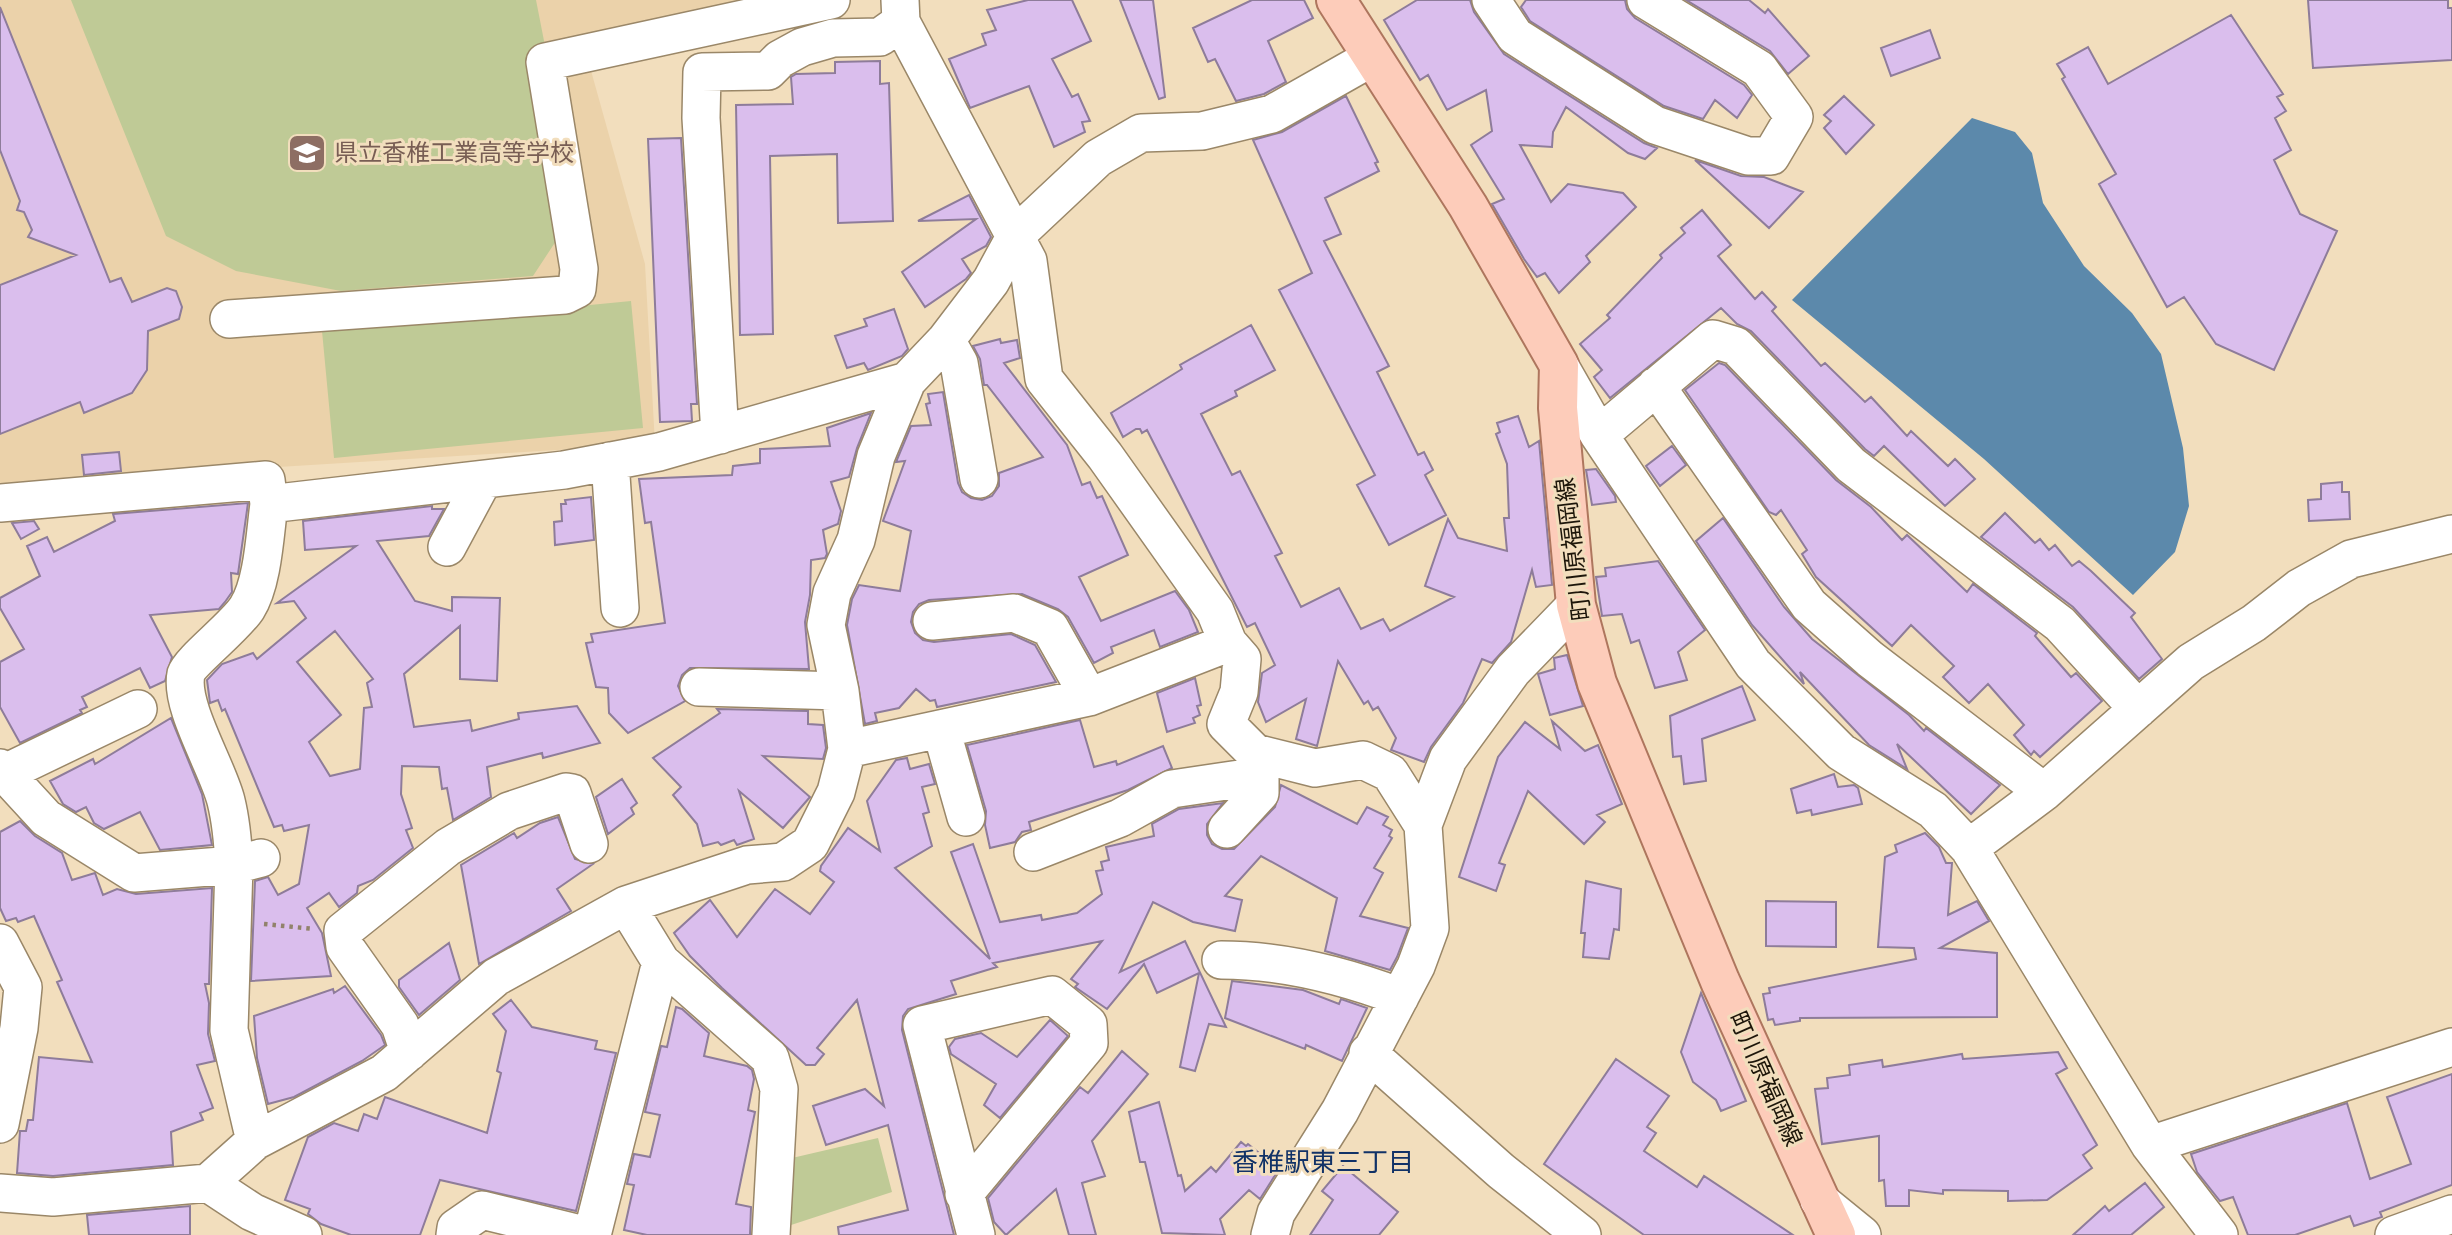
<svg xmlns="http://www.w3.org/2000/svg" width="2452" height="1235" font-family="'Varela Round','Noto Sans JP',sans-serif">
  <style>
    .built { fill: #ebd2aa }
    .green { fill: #bfca96 }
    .water { fill: #5c89ab }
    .building { fill: #dabeed; stroke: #8e7c9a; stroke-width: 2; fill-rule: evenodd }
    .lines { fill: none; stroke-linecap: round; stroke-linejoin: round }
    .minor-casing { stroke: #9a8768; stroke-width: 40 }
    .major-casing { stroke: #ae765e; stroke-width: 42 }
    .path { stroke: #91826b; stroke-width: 4.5; stroke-dasharray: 3.5 5; stroke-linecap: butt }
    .minor { stroke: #fff; stroke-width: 37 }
    .major { stroke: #fdccba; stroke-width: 38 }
    .labels { text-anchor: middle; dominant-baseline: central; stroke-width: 6; stroke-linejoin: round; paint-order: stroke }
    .education-label { font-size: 24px; fill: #785e54; stroke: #f2debd; text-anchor: start }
    .street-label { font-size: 24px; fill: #1d160a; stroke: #f2debd }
    .neighbourhood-label { font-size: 26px; fill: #113267; stroke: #f2debd }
  </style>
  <rect width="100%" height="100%" fill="#f2debd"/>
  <!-- built -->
  <path class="built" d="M0,0H776L583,42L645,264L655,444L0,484Z"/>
  <!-- green -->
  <path class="green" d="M71,0H536L577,209L533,276L341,291L236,271L166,236Z
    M631,301L643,428L334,458L322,331Z
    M878,1138L892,1192L788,1226L792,1158Z"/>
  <!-- water -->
  <path class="water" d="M1972,118L2015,132L2032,153L2043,203L2084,266L2132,313L2161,354L2183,448L2189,506L2175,552L2133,595L1984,459L1792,300Z"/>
  <!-- building -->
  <path class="building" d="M1028,0H1072L1091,41L1052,59L1072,97L1078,94L1090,121L1082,122L1085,132L1054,147L1029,86L970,108L949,59L986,45L982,34L996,30L987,10Z
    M1120,0H1153L1165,97L1159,99Z
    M1252,0H1304L1313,18L1268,41L1286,82L1264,94L1236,101L1215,59L1208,62L1193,28Z
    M1417,0H1470L1474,12L1504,54L1644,143L1657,148L1645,159L1628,153L1566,107L1553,132L1552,147L1520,145L1551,202L1568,184L1623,193L1636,207L1586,256L1590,262L1559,293L1545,273L1537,277L1524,259L1492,204L1504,199L1471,145L1492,131L1486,90L1447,110L1428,75L1420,80L1384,20Z
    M1526,0H1625L1627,9L1635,18L1744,85L1752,95L1737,118L1715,100L1703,119L1664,106L1530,21L1521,7Z
    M1686,0H1749L1765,13L1768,9L1809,56L1788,74L1770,51Z
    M2308,0H2448V8H2452V60L2313,68Z
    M0,7L110,282L121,278L132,302L167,288L176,291L182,307L179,319L148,331L147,370L132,393L84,413L80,402L0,434V285L76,255L28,237L32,230L24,212L17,210L20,201L0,150Z
    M2231,15L2283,94L2277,97L2286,111L2275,118L2291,150L2274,160L2300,214L2337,231L2274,370L2216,344L2184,297L2167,307L2099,184L2116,174L2062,79L2065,77L2057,64L2088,47L2108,84Z
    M1930,30L1940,58L1891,76L1881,48Z
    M880,61V84L889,83L893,221L838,223L837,154L770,156L773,334L740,335L736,105L793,104L791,77L796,74L835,73V62Z
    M1346,96L1378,162L1375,163L1379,171L1325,198L1341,234L1324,241L1389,366L1377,372L1418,455L1424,452L1433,470L1425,475L1446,515L1389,545L1357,485L1375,475L1279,290L1312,273L1253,140L1282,132Z
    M1844,96L1874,125L1846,154L1824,128L1831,121L1824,115Z
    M681,138L697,404H691L692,421L660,422L648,139Z
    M1695,160L1741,176L1764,177L1803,192L1769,228Z
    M969,195L991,237L986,246L962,259L971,273L966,279L925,307L902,272L976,219L918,221Z
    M1702,210L1731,245L1718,256L1755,299L1762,292L1776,307L1772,311L1821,366L1825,363L1865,402L1871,397L1907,436L1911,431L1948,466L1955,459L1975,479L1945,506L1884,446L1874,456L1865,449L1751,331L1737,324L1721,308L1610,398L1594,377L1602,370L1580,344L1610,318L1607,315L1662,258L1660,255L1685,233L1681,228Z
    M894,309L908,349L902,356L868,370L864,363L847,368L835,336L867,326L864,319Z
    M1251,325L1275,370L1235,391L1237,396L1201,414L1232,475L1240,471L1282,553L1275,556L1301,607L1339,588L1361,629L1383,619L1390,631L1454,597L1425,586L1448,519L1458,538L1507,551L1504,518H1509L1507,464L1496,434L1500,432L1497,423L1518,416L1529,447L1539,441L1552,585L1536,587L1532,570L1511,642L1492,663L1482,659L1463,703L1431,747L1424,762L1391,750L1396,738L1378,707L1373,710L1368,701L1364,704L1338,661L1317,746L1296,739L1306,699L1266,722L1258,702L1262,673L1275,665L1255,623L1247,627L1147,430L1142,433L1140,429H1136L1123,437L1111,413L1182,369L1180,365Z
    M1000,339L1001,343L1017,340L1020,358L1004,363L1067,445L1082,485L1090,482L1097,498L1102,496L1128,555L1079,577L1101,621L1175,591L1189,610L1198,632L1160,647L1154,630L1111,647L1113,653L1094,663L1068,617L1058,609L1022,594L929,600L919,604L913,612L911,622L915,633L923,640L934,642L1011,634L1035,645L1056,682L937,707L935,700L930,701L916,689L899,708L875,713L877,721L865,724L847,625L852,599L859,585L900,591L911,531L883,521L905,461L896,462L911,426L931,425L926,404L930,403L928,394L943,392L958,483L962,492L971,498L982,500L992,496L999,486V473L1043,457L987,385H984L980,359L973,346Z
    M1719,363L1725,365L1836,480L1871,507L1902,540L1907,535L1967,592L1973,584L2037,633L2035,636L2071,677L2076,673L2102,701L2040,757L2034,751L2031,755L2014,735L2024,725L1988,684L1969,703L1943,677L1954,666L1911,625L1892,646L1816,577L1802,554L1807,550L1781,510L1776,515L1769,512L1685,390Z
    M871,413L857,448L849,477L831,482L841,511L838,524L823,530L827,554L825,558L811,560L810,595L805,622L809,669L690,668L682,675L678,686L685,701L628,733L609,713L608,688L596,687L586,643L593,642L591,634L665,623L651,522L645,523L639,479L732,475L733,466L760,463V449L830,446L827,428Z
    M1672,446L1686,465L1660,486L1646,466Z
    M119,452L121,471L84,475L82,455Z
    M1596,469L1615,496L1616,502L1592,505L1586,470Z
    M2342,482V492H2349L2350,519L2309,521L2308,500L2321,499V484Z
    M591,497L594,540L555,545L554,522L562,521L561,504H566L565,500Z
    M248,503L239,567L238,574L231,573L232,592L225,602L219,609L150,615L172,657L165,681L150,688L140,668L82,697L87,707L80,710L82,713L20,743L0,707V662L24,649L0,608V598L40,576L27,546L47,537L54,552L115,521L113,514Z
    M432,506V509H444L429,536L377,541L415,601L452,611V597L500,598L497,681L460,679V626L404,674L414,727L470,720L472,731L519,719L518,713L577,706L600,743L543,758L542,753L487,767L491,797L453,820L447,788L442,789L439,767L402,766L401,794L412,828L406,830L413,848L373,880L358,886L357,893L339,907L329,893L307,908L322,933L331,976L251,981L255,881L268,877L278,895L299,884L309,825L284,831L282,825L274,827L225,709L222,711L218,700L210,703L207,680L222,664L253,653L257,659L306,618L294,601L277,603L356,546L305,550L303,521ZM335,631L373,679L367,683L372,707L364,708L360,769L330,776L309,742L341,715L297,662Z
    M2005,513L2035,543L2040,539L2049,550L2055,545L2072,566L2079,561L2091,571L2135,613L2131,617L2162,659L2139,679L2073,607L1981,537Z
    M1723,518L1784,607L1812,639L1909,715L1924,731L1926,728L2000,785L1971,814L1897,744L1907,769L1869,745L1800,672L1804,684L1752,625L1696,541Z
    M34,521L39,529L21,539L12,523Z
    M1658,561L1705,630L1678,652L1687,680L1655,688L1639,640L1631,643L1622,614L1602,616L1596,577L1606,576L1605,568Z
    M1567,655L1583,706L1550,715L1538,674L1555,669L1554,658Z
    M1195,678L1201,705L1197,706L1200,715L1193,718L1195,723L1167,732L1157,693Z
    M1742,686L1755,720L1702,739L1706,781L1684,784L1681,756L1673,757L1670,716Z
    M717,709L808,711V724L823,725L826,748L823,759L763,756L810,797L783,828L739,791L754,839L737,845L734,840L721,845L718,842L703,846L697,824L673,795L681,787L653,758L720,713Z
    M171,718L202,794L212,845L160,850L140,812L104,829L94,823L86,807L76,812L63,804L50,781L93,759L95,764Z
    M1080,720L1094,767L1116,761L1117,765L1163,746L1172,768L1128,790L1029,822L1031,830L1022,832L1015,842L990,848L985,825L986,811L967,745Z
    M1552,721L1585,751L1598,745L1622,804L1597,815L1605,822L1584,844L1528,791L1499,863L1505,865L1496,891L1459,877L1498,757L1525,722L1560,749Z
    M907,758L910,769L929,764L935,784L922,787L929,812L923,814L932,846L895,868L990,959L951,852L973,844L1000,922L1041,915L1042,920L1077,913L1102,894L1096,871L1103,870L1101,862L1109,860L1106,847L1154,836L1152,824L1179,809L1223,803L1207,824V835L1212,844L1222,849H1234L1275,807L1281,785L1357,824L1367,807L1388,817L1383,825L1392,830L1389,836L1392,838L1374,868L1383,873L1360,916L1408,928L1397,957L1390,970L1325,951L1337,898L1261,856L1225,896L1242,900L1235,931L1193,922L1153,902L1120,972L1185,941L1226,1027L1209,1024L1195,1071L1180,1067L1199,973L1157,993L1144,964L1107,1009L1075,987L1078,984L1071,979L1102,941L993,963L997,967L951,981L956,994L908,1009L903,1016L902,1030L954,1235H839L838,1227L908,1210L888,1125L826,1145L813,1106L865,1089L884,1106L857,1000L817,1048L824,1054L815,1065H806L722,988L690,956L674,933L710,900L737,937L775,889L810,914L834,882L820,871L821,866L848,828L880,851L867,801L896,760Z
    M1834,774L1838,787L1854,785L1858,788L1862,804L1812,815L1811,810L1797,813L1791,789Z
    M622,779L637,803L631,808L634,814L608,834L596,797Z
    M558,817L575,859L593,864L557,889L571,911L479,964L461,865L514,833L517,838L540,823Z
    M20,821L35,836L62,853L72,880L95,873L103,895L117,889L136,894L212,888L209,984H205L209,1003L208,1034L215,1061L197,1065L213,1108L200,1113L203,1120L171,1132L173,1165L53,1176L17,1173L20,1131H26L28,1120H33L39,1057L92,1062L57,982L62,980L34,916L18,922L16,918L6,921L0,908V832Z
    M1925,833L1939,847L1946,863H1952L1948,915L1977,901L1989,921L1940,948L1997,953V1017L1800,1018V1021L1775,1025L1773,1019L1768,1020L1763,994L1770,993L1769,988L1916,959L1914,948L1878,947L1885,857L1897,852L1895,845Z
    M1586,881L1621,889L1619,930L1614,929L1609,959L1583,957L1585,933H1581Z
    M1766,901L1836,902V947L1766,946Z
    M449,943L460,980L419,1015L399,987V980Z
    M1232,981L1303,990L1339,1004L1341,999L1367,1008L1342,1061L1306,1045L1305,1049L1225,1018Z
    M345,986L381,1035L385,1045L362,1061L294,1097L268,1104L257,1058L254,1016L333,989L334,993Z
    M1701,993L1746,1101L1721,1111L1716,1100L1693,1082L1681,1052Z
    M511,1000L532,1027L597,1041L595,1049L616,1053L576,1211L440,1180L420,1235H351L321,1224L308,1214L310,1209L285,1200L308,1137L334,1123L358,1131L364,1114L377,1119L385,1097L487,1133L501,1073L497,1071L506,1031L493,1014Z
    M676,1007L682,1009L709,1033L704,1056L747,1066L752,1070L754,1079L748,1110L755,1112L736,1204L751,1207L750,1235H647L624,1230L634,1185L627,1184L634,1154L650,1157L660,1115L645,1112L661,1046L667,1047Z
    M1050,1020L1068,1036L1000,1118L984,1105L996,1084L951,1054L949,1047L955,1039L981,1033L1017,1057Z
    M1122,1051L1148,1074L1092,1141L1105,1176L1082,1183L1096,1235H1069L1056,1189L1006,1235L994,1222L988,1198L1080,1087L1088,1093Z
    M2058,1052L2067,1068L2056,1074L2097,1145L2083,1155L2092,1168L2047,1200L2008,1201V1191L1943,1190V1194L1909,1190V1206H1886L1884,1180L1879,1181V1136L1822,1144L1815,1089L1828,1088L1827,1078L1850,1075L1849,1065L1882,1060L1883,1067L1962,1054L1963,1059Z
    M1616,1059L1669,1096L1647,1127L1656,1133L1644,1151L1697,1187L1704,1176L1793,1235H1644L1544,1164Z
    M2452,1074V1185L2380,1212L2382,1217L2354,1226L2350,1216L2295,1235H2248L2233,1197L2220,1201L2197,1172L2191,1154L2347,1103L2370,1179L2411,1164L2387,1097Z
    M1159,1102L1178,1176L1181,1175L1185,1191L1211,1167L1216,1172L1241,1142L1246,1146L1248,1144L1279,1169L1260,1199L1249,1190L1220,1219L1225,1235L1162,1233L1145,1162H1140L1129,1112Z
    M1343,1166L1398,1212L1379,1235H1310L1333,1200L1322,1191Z
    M2145,1183L2164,1207L2131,1235H2073L2105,1206L2109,1211Z
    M190,1206V1235H89L87,1215Z"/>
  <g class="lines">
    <defs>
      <path id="minor" d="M900,0L901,22L1028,261L1044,379L1105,456L1215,611L1228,643L1242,659L1239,692L1226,724L1255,753L1315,768L1363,760L1390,773L1423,825
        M1491,0L1515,36L1655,125L1748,156H1771L1794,117L1759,69L1646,0
        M229,319L565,295L577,289L579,269L545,62L831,0
        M946,340L959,363L979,479
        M1559,365L1599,435L1753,664L1841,752L1933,810L1969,848L2150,1145L2219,1235
        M1656,386L1809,605L1870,659L2044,792
        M720,435L701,118L702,72L768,71L780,59L802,47L833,38L880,37L901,22
        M1599,435L1713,339L1736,346L1851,465L2060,624L2138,709
        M610,461L620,608
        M0,503L266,480L269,504L564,470L659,452L907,381
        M447,547L483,480
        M932,621L1014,613L1050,628L1089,697
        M699,687L840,691
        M941,729L966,817
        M847,749L1089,697L1228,643
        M0,768L46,818L134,873L234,865L229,1030L255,1141
        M5,773L138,709
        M1227,829L1260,793V776
        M1969,848L2044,792L2191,662L2254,623L2299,588L2351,559L2452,534
        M1033,852L1120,818L1172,789L1260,776L1266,756
        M261,858L234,865C233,844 231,821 226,801C218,768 179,706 186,674C190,661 235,627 247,608C263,583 265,533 269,504
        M626,905L661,962L770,1058L779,1089L771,1235
        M0,943L23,987L19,1028L0,1124
        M1221,960C1283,960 1342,975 1400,997
        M409,1052L400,1025L345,947L343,931L448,847L509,811L566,792L572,793L589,844
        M1368,1053L1501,1171L1582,1235
        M2150,1145L2452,1047
        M208,1183L252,1212L303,1235
        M0,1193L53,1197L208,1183L255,1141L384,1073L496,977L626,905L747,865L783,862L810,844L836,792L847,749L840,691L826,625L832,593L856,540L876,456L907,381L946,340L991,281L1016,235L1098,158L1141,133L1202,131L1272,114L1371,58
        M964,1194L1089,1043L1088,1024L1052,995L922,1025L976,1235
        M1819,1200L1862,1235
        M455,1235L456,1228L482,1210L584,1235
        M592,1235L661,962
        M1270,1235L1276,1213L1340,1111L1416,966L1430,928L1423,825L1448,759L1513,670L1576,605
        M2394,1235L2452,1214"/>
      <path id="major" d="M1336,0L1468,206L1559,365L1558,408L1576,605L1597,683L1720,981L1836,1235"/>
    </defs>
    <!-- minor casing -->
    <use href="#minor" class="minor-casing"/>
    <!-- major casing -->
    <use href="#major" class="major-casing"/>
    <!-- path -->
    <path class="path" d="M264,924L314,929"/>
    <!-- minor -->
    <use href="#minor" class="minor"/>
    <!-- major -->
    <use href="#major" class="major"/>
  </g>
  <!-- icons -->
  <defs>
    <symbol id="school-square" viewBox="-11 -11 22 22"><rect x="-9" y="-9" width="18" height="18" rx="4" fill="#8d6e63" stroke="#f2debd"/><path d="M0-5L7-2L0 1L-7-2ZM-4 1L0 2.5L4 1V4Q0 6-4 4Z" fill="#fff"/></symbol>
  </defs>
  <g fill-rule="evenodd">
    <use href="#school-square" x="285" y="131" width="44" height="44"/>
  </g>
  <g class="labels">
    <!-- education labels -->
    <g class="education-label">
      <text x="334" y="153">県立香椎工業高等学校</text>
    </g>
    <!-- street labels -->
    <g class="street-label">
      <text transform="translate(1574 549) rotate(-97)">町川原福岡線</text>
      <text transform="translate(1765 1079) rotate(66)">町川原福岡線</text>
    </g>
    <!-- neighbourhood labels -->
    <g class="neighbourhood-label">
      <text x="1323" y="1162">香椎駅東三丁目</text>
    </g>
  </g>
</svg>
